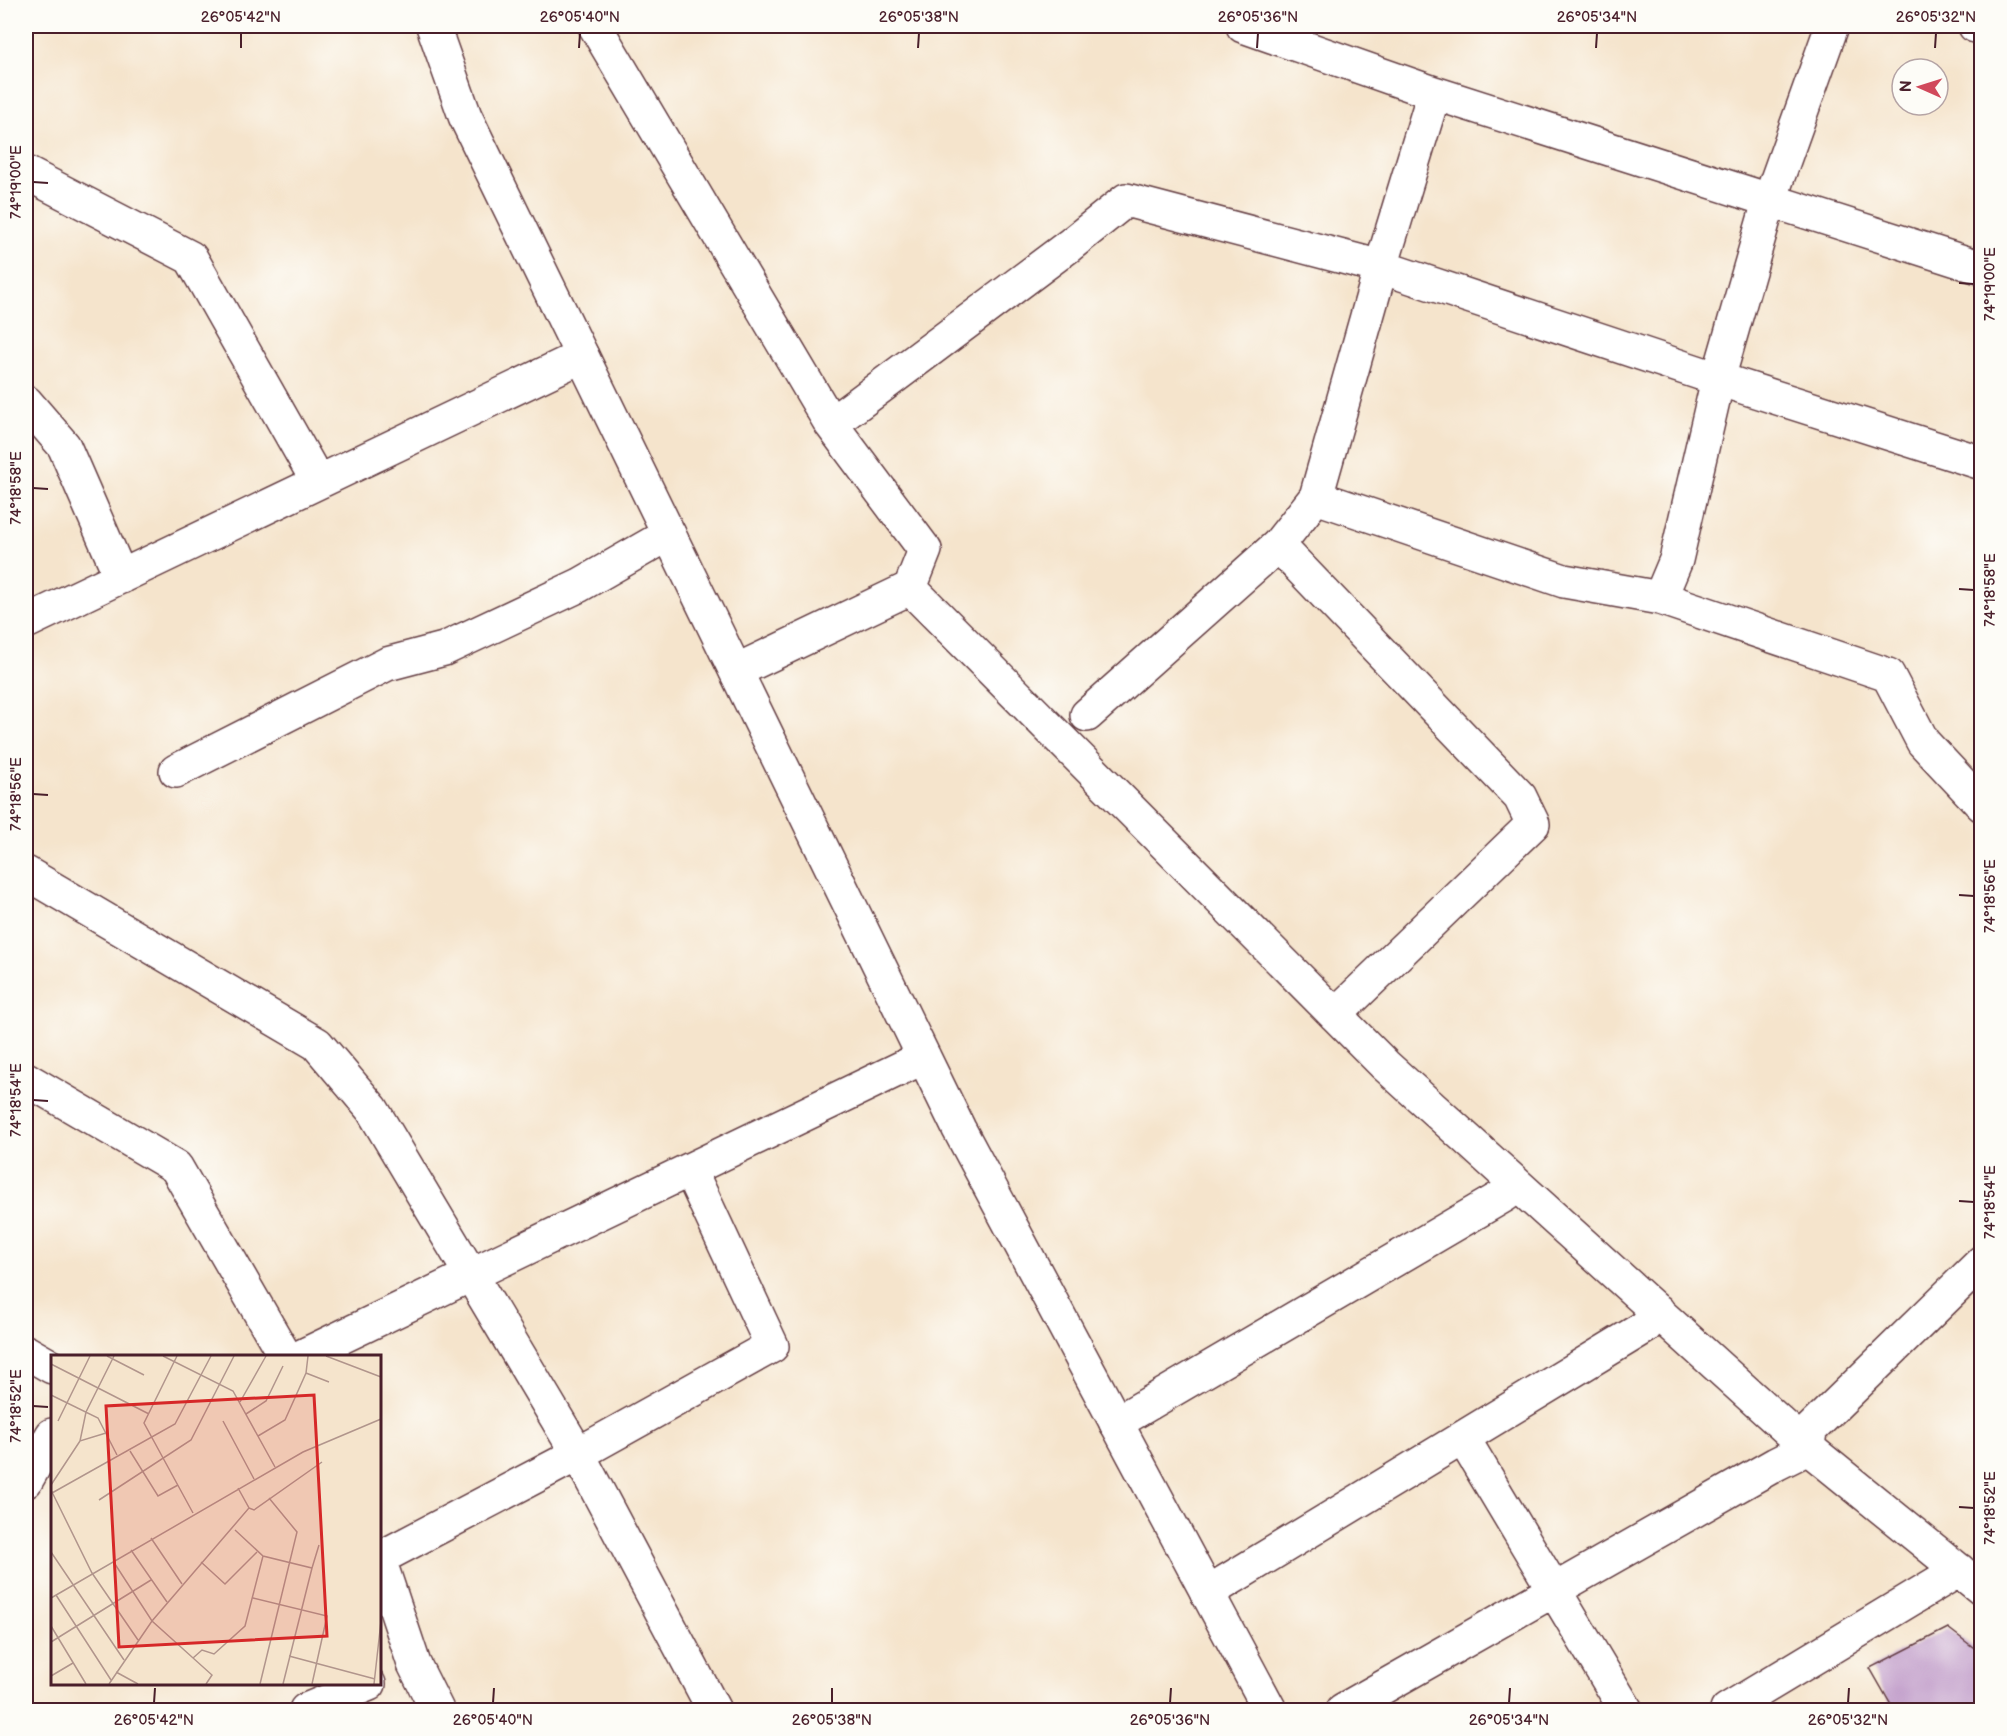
<svg xmlns="http://www.w3.org/2000/svg" width="2007" height="1736" font-family="'Balsamiq Sans',sans-serif">
  <style>
    .building { fill: #be98c8 }
    .lines { fill: none; stroke-linecap: round; stroke-linejoin: round }
    .street-casing { stroke: #643d43; stroke-width: 36 }
    .secondary-casing { stroke: #643d43; stroke-width: 36 }
    .street { stroke: #fff; stroke-width: 33 }
    .secondary { stroke: #fff; stroke-width: 33 }
    .ticks { fill: none; stroke: #4a1f2b; stroke-width: 2 }
    .inset-road { fill: none; stroke: #b1958c; stroke-width: 1.5 }
    .view { fill: #d62828; fill-opacity: 0.15; stroke: #d62828; stroke-width: 3 }
    .inset-edge { fill: none; stroke: #4a1f2b; stroke-width: 3 }
    .neatline { fill: none; stroke: #4a1f2b; stroke-width: 2 }
    .ticks-label { font-size: 15px; text-anchor: middle; fill: #4a1f2b }
  </style>
  <rect width="100%" height="100%" fill="#fdfcf7"/>
  <filter id="ink" filterUnits="userSpaceOnUse"><feTurbulence type="fractalNoise" baseFrequency=".0167" numOctaves="2"/><feDisplacementMap in="SourceGraphic" scale="12" xChannelSelector="R" yChannelSelector="G"/><feConvolveMatrix kernelMatrix="1 2 1 2 8 2 1 2 1" color-interpolation-filters="sRGB"/></filter>
  <filter id="wash" filterUnits="userSpaceOnUse"><feTurbulence type="fractalNoise" baseFrequency=".008" numOctaves="4" result="noise"/><feDisplacementMap in="SourceGraphic" scale="24" xChannelSelector="R" yChannelSelector="G"/><feGaussianBlur stdDeviation="1.35" result="paint"/><feColorMatrix in="noise" values="0 0 0 0 0 0 0 0 0 0 0 0 0 0 0 0 0 1.4 0 .05"/><feComposite in="paint" operator="in"/></filter>
  <g filter="url(#wash)">
    <rect width="100%" height="100%" fill="#f5e4cc"/>
    <g id="blocks">
      <!-- building -->
      <path class="building" d="M1948,1628L1982,1654V1710H1894L1870,1668Z"/>
    </g>
  </g>
  <g filter="url(#ink)">
    <use href="#blocks" fill-opacity="0" stroke="#643d43" stroke-width="1.5"/>
    <g class="lines">
      <defs>
        <path id="street" d="M595,26L831,424L925,550L910,588
          M1975,26L1982,27
          M1434,93L1982,268
          M26,173L191,258L318,482
          M26,402L64,446L121,577
          M831,424L1070,245L1126,200L1381,267L1718,379L1982,463
          M1316,497L1564,581L1660,598L1888,675L1923,742L1982,805
          M1278,545L1520,797L1533,824L1335,1015
          M1660,598L1676,560L1718,379L1769,202L1832,26
          M26,622L582,356
          M736,671L910,588L1385,1065L1808,1448L1982,1589
          M1087,715L1278,545L1316,497L1381,267L1434,93L1243,26
          M176,771L387,664L444,649L580,585L669,534
          M26,873L317,1044L372,1109L578,1454L714,1710
          M26,1079L176,1167L285,1356
          M1116,1423L1505,1195L1514,1182
          M1463,1438L1626,1710
          M26,1481L52,1435
          M380,1558L578,1454L772,1346L690,1170
          M380,1562L414,1664L437,1710
          M1207,1593L1645,1327L1658,1311
          M306,1710L369,1684
          M1343,1710L1776,1464L1808,1448L1810,1430L1982,1262
          M1727,1710L1959,1570"/>
        <path id="secondary" d="M433,26L465,116L959,1129L1270,1710
          M26,1352L52,1367
          M302,1356L924,1057"/>
      </defs>
      <!-- street casing -->
      <use href="#street" class="street-casing"/>
      <!-- secondary casing -->
      <use href="#secondary" class="secondary-casing"/>
      <!-- street -->
      <use href="#street" class="street"/>
      <!-- secondary -->
      <use href="#secondary" class="secondary"/>
    </g>
  </g>
  <!-- ticks -->
  <path class="ticks" d="M241,48V33M579,48L580,33M918,48L919,33M1257,48L1258,33M1596,48L1597,33M1935,48L1936,33M33,182L48,183M1959,283L1974,284M33,488L48,489M1959,589L1974,590M33,794L48,795M1959,895L1974,896M33,1100L48,1101M1959,1201L1974,1202M33,1406L48,1407M1959,1507L1974,1508M154,1703L155,1688M493,1703L494,1688M832,1703V1688M1170,1703L1171,1688M1509,1703L1510,1688M1848,1703L1849,1688"/>
  <!-- overview -->
  <g transform="translate(51 1355)">
    <rect width="330" height="330" fill="#f5e4cc"/>
    <path class="inset-road" d="M56,1L93,20M112,1L182,36L224,112M126,1L93,68L142,158M275,1L330,22M0,9L98,59M255,18L278,27M0,40L47,63L66,100M189,47L215,1M195,59L215,46L232,11M7,66L39,1M172,66L203,124M55,78L29,86L35,57L63,1M207,81L234,65L255,18L257,1M79,96L107,141L127,130M0,130L29,86M0,135L41,218L87,285M1,138L124,69L160,1M48,145L140,85L183,1M198,153L203,155L271,107M184,175L212,201L261,213L268,190M100,183L131,229M80,195L116,247M0,197L73,305M62,206L101,266L161,320L155,329M150,207L174,229L206,197M5,240L60,325M0,243L252,97L330,64M202,243L276,261L261,329M0,271L35,329M0,287L100,225M238,301L324,324M142,303L151,295L163,299L194,271L212,201M65,317L87,329M0,321L22,308M58,329L101,266L198,153L187,133M209,329L246,177L218,143M232,329L261,213M323,329L330,266"/>
    <path class="view" d="M263,40L276,281L68,292L55,51Z"/>
    <rect width="330" height="330" class="inset-edge"/>
  </g>
  <!-- margin -->
  <rect width="2007" height="1736" fill="none" stroke="#fdfcf7" stroke-width="66"/>
  <!-- north arrow -->
  <g transform="translate(1920 87) rotate(273)"><circle r="28" fill="#fdfcf7" stroke="#b5a4a5" stroke-width="1.5"/>
  <path d="M0-4.5L10 22L0 15L-10 22Z" fill="#d1495b"/>
  <text y="-9" font-size="16" font-weight="bold" text-anchor="middle" fill="#4a1f2b">N</text>
  </g>
  <rect x="33" y="33" width="1941" height="1670" class="neatline"/>
  <g class="ticks-label">
    <text x="241" y="22">26°05'42"N</text>
    <text x="580" y="22">26°05'40"N</text>
    <text x="919" y="22">26°05'38"N</text>
    <text x="1258" y="22">26°05'36"N</text>
    <text x="1597" y="22">26°05'34"N</text>
    <text x="1936" y="22">26°05'32"N</text>
    <text transform="translate(16 182) rotate(-90)" y="5">74°19'00"E</text>
    <text transform="translate(1990 284) rotate(-90)" y="5">74°19'00"E</text>
    <text transform="translate(16 488) rotate(-90)" y="5">74°18'58"E</text>
    <text transform="translate(1990 590) rotate(-90)" y="5">74°18'58"E</text>
    <text transform="translate(16 794) rotate(-90)" y="5">74°18'56"E</text>
    <text transform="translate(1990 896) rotate(-90)" y="5">74°18'56"E</text>
    <text transform="translate(16 1100) rotate(-90)" y="5">74°18'54"E</text>
    <text transform="translate(1990 1202) rotate(-90)" y="5">74°18'54"E</text>
    <text transform="translate(16 1406) rotate(-90)" y="5">74°18'52"E</text>
    <text transform="translate(1990 1508) rotate(-90)" y="5">74°18'52"E</text>
    <text x="154" y="1725">26°05'42"N</text>
    <text x="493" y="1725">26°05'40"N</text>
    <text x="832" y="1725">26°05'38"N</text>
    <text x="1170" y="1725">26°05'36"N</text>
    <text x="1509" y="1725">26°05'34"N</text>
    <text x="1848" y="1725">26°05'32"N</text>
  </g>
</svg>
